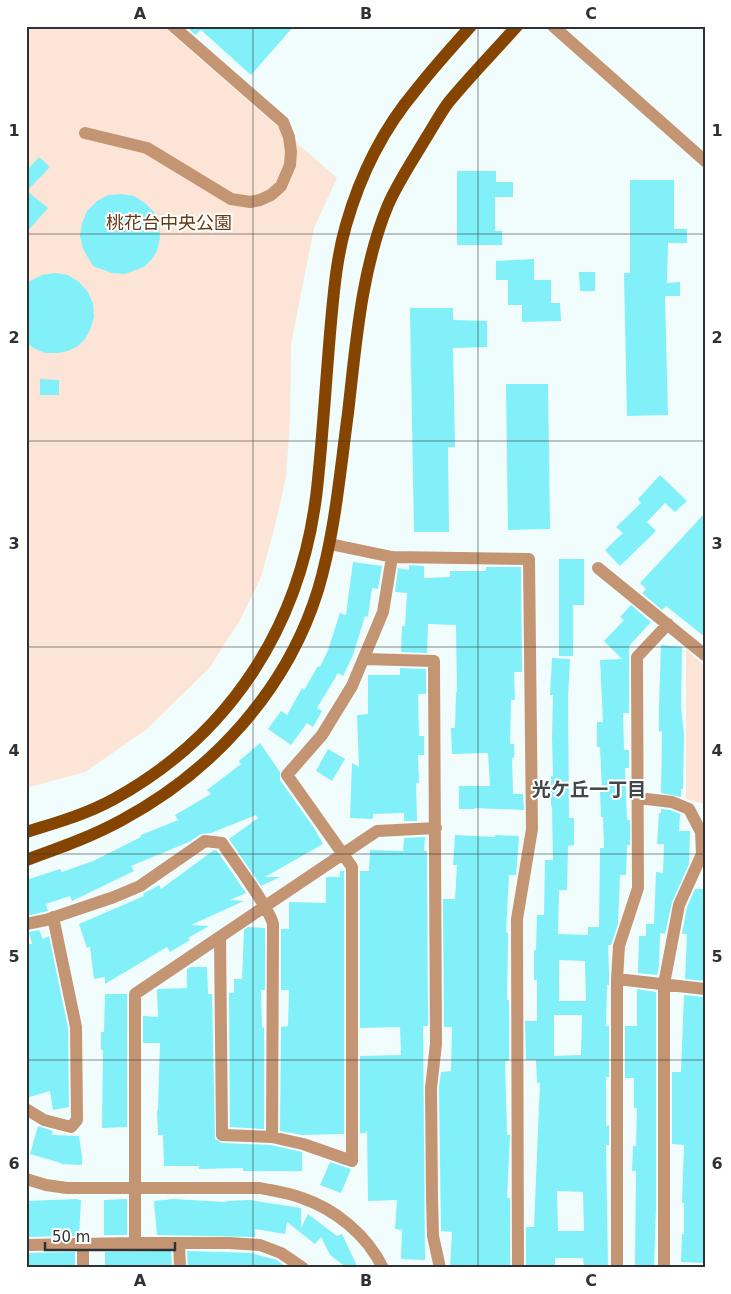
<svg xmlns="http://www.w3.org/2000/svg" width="731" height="1294" font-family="'DejaVu Sans','Noto Sans JP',sans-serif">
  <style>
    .green { fill: #fce5d6 }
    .building { fill: #81f0f9; fill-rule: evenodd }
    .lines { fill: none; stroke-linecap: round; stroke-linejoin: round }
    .minor { stroke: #c49573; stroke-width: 12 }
    .major { stroke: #854501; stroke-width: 12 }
    .grid { fill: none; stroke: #2e3232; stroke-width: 1; stroke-opacity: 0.55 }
    .labels { text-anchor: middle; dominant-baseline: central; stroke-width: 4; stroke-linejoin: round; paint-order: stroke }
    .park-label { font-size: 18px; fill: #653914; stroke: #fff }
    .neighbourhood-label { font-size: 19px; font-weight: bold; fill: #404849; stroke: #fff }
    .neatline { fill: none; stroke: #2e3232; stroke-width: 2 }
    .grid-label { font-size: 16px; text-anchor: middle; font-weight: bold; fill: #2e3232 }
  </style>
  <rect width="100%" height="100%" fill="#f1fcfd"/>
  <!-- green -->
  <path class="green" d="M26,26H163L337,178L314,228L291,345L290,421L286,477L275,526L261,577L240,620L210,667L147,729L85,772L26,788Z
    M686,649L705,666V804L686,799Z"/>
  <!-- building -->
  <path class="building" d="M186,26H294L251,75L201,30L195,35Z
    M39,157L50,167L27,191L48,208L26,233V171Z
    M457,171H496V182H513V197H495V231H502V245H457Z
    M630,180H674V229H687V243H668L667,283L680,282V296H665L668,415L627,416L624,273H630Z
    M121,194L134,196L145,203L154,212L159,225L160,238L157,251L152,259L144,267L125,274L112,273L93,266L83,249L80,236L82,223L87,211L97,201L108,195Z
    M534,259V280H551V303H560L561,321L522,322V305H508V280H496V261Z
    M579,272H595V291H580Z
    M55,273L68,275L79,282L88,292L93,304L94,317L90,330L85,339L78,346L68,351L58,353H45L33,348L26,342V285L30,281L42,275Z
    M410,308H453V320L487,321V347L453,348L455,447H448L449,532H414Z
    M40,379L59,380V395H40Z
    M506,384H548L550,529L508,530Z
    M660,475L687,501L675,512L665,503L647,522L656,531L620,566L605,550L623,533L616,527L641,503L638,499Z
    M705,513V637L666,606L662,610L642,593L646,589L640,583Z
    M559,559H584V605H573V656H559Z
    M353,562L382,566L378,589L372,588L368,617L365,616L353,655L343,676L338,673L317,708L322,711L313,727L307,723L291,745L268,729L281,711L287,715L302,688L304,690L318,666L320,667L328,650L340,613L346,615Z
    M409,565L424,566V578L450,577V571H486V567H521L522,672H514L515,700H511L510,744H514V758H512L513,794H523L524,810L475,808L474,809H459V786H490L488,753L452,754L451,728H455L456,692H457L456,625L428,624L427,653L401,652L402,626H405L407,593L395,592L398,568L409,570Z
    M631,605L651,622L629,646V713H623L624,750H629V768H625L627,820H630V845H627L626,875H620L618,924L611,945H608L609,971V985H607L606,1026H609V1077H606V1126L609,1125V1145H606L608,1268H584L583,1258H555V1268H526V1227H534L540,1083H537L536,1060H526L525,1021H537V980H534V950H536L537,915H544L545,860H553L552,806H551V776H553L552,737L553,695H550L552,658L570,659L568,698L569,818H574V845L568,846L567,890H559L558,934L588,935V927H599L600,848H604L603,817H601L600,790H602L600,747H597V722H603L600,660L622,659L604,641L624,620L620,617ZM559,960L585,961L586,1001H559ZM554,1015H582L581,1055L554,1056ZM557,1191L583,1192L584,1231H558Z
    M661,645L682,647L681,706L684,735L683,789H681V797L661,793L662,731L659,732V707Z
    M400,668L426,669V694H418L419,736H424V755H418L419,783H416L417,821H404V813L373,814V819L350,818L352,763L359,767L357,715L368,714V675H400Z
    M260,743L280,772V780L314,828L323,844L265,877H280L261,886L229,839L258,818L256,815L211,833L201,834L189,842L131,866L134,871L72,901L70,896L46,904L48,911L26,916V880L60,869L62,872L93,861L141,837V835L178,820L175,815L211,794L207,790L241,764L239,761Z
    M328,749L345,759L332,781L316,771Z
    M661,809L670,810L680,814L679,831H690L689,864L672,902L665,934L660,933L659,966L657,975L638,973L639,936H646V924H654L656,872L663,873L664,844H657L659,813H661Z
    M455,835L495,837V835L519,836L516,875H509L506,932L508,933L507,1000H509V1061H505L507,1135H510L507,1198H510V1268H450L452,1232L441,1231L439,1088L441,1072L451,1071L452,1027H444L443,899H455L457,865H453Z
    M425,837L424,851H427L428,1026H423L425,1260L401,1259L402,1230L395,1229L397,1200L368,1201L367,1130L366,1133H360V1056L401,1055L400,1027L360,1028V871H369L370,850L403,851L404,838Z
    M214,850L217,851L246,893L230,900L244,901L191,925L209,926L188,938L190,940L170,952L167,947L105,984V977L94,979L90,947L87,948L79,924L144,896L143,894L159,885L161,889Z
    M340,871H344V1134L302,1135L280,1131L281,1027L288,1026L289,990H281V929H289V902L326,903V877H340Z
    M695,889H705V981L685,979L687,934H682L687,907Z
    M248,927L265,928V990H261L262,1028L264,1027V1129L230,1127L229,993H234V979H242L244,930Z
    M39,930L43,939L49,936L68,1028L69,1107L53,1110L50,1091L26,1098V944H32L29,932Z
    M190,967H207L208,994H212L215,1139L222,1143L271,1145L302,1152V1171H243V1168L199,1169V1166H164L163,1135H158L157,1110H158L160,1043H143V1016L158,1017L157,989L187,988V969Z
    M637,989L656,992V1208L654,1268H635L636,1171H632L633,1146H636L637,1108H634V1078H625V1026H637Z
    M105,994H127V1127L102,1128L103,1050H101V1032H104Z
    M684,995L704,997L705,1263L681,1262L682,1234H684V1203H682L684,1145L672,1144V1072H681Z
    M38,1126L53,1131L52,1135L79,1136L82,1156V1165L61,1164V1163L30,1154Z
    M330,1162L351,1169L341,1193L320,1185Z
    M78,1199V1200H81L79,1236L26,1237V1201Z
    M127,1199V1235H104V1200Z
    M173,1199L226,1202V1201L250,1200L301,1208V1228L308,1214L337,1236L342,1234L358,1268H347L330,1255L321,1237L315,1244L287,1222L285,1234L255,1229V1237L157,1235L154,1201Z
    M171,1251L172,1268H105V1252Z
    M187,1251L254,1253V1254L277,1260L287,1268H188Z
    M75,1252V1268H26V1253Z"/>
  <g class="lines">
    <!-- minor -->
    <path class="minor" d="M553,26L705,161
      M85,133L147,148L231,199L250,202L260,200L271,195L281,186L290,165L291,152L289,137L283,122L173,26
      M330,544L392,557L529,559L532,829L517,919L518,1268
      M598,568L705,655
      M364,659L434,661L436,1044L431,1088L432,1198L433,1236L440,1268
      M638,798L672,802L689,809L701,832L702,854L679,905L664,984V1268
      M26,924L46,920L114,897L140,886L205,841L222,843C233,860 269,907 273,924L272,1137
      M220,937L222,1135L272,1137L303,1144L352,1161V867L287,775L322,735L352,686L383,612L392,557
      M617,979L705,989
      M26,1109L44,1120L71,1127L77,1120L76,1027L53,917
      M26,1179L46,1185L67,1188H260C274,1191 289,1193 302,1198C335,1209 367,1235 383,1268
      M135,1243V994L377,831L436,828
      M179,1243L180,1268
      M83,1244V1268
      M26,1245L135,1243H229L260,1245L281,1253L303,1268
      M617,1268V979L619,946L638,888L637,657L668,624"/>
    <!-- major -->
    <path class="major" d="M26,832C56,823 87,814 114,799C232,734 302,623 317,489C323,434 326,378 331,322C334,289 337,256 346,225C360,176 383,129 416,90C433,68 452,47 471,26
      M26,860C59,848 91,837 122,820C213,771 287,690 318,590C335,533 340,472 348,413C356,344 361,270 388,205C398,182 413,160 426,138C433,127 440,114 448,103C470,76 494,52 517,26"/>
  </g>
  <!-- grid -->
  <path class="grid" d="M253,26V1268M478,26V1268M26,234H705M26,441H705M26,647H705M26,854H705M26,1060H705"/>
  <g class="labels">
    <!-- park labels -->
    <g class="park-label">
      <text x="169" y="222">桃花台中央公園</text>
    </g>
    <!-- neighbourhood labels -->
    <g class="neighbourhood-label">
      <text x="589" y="789">光ケ丘一丁目</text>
    </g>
  </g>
  <!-- border -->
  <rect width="731" height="1294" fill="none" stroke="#ffffff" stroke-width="55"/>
  <!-- scale -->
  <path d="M45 1242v8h130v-8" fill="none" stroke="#2e3232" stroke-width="2.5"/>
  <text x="52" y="1242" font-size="15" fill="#2e3232" stroke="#ffffff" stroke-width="4" paint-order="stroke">50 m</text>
  <rect x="28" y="28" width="676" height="1238" class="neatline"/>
  <g class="grid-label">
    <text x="140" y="19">A</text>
    <text x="366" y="19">B</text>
    <text x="591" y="19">C</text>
    <text x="14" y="136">1</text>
    <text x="717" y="136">1</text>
    <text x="14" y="343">2</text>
    <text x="717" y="343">2</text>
    <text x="14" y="549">3</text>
    <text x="717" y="549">3</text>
    <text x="14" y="756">4</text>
    <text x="717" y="756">4</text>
    <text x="14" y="962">5</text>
    <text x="717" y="962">5</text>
    <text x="14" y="1169">6</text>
    <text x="717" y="1169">6</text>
    <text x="140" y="1286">A</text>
    <text x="366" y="1286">B</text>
    <text x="591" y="1286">C</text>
  </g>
</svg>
